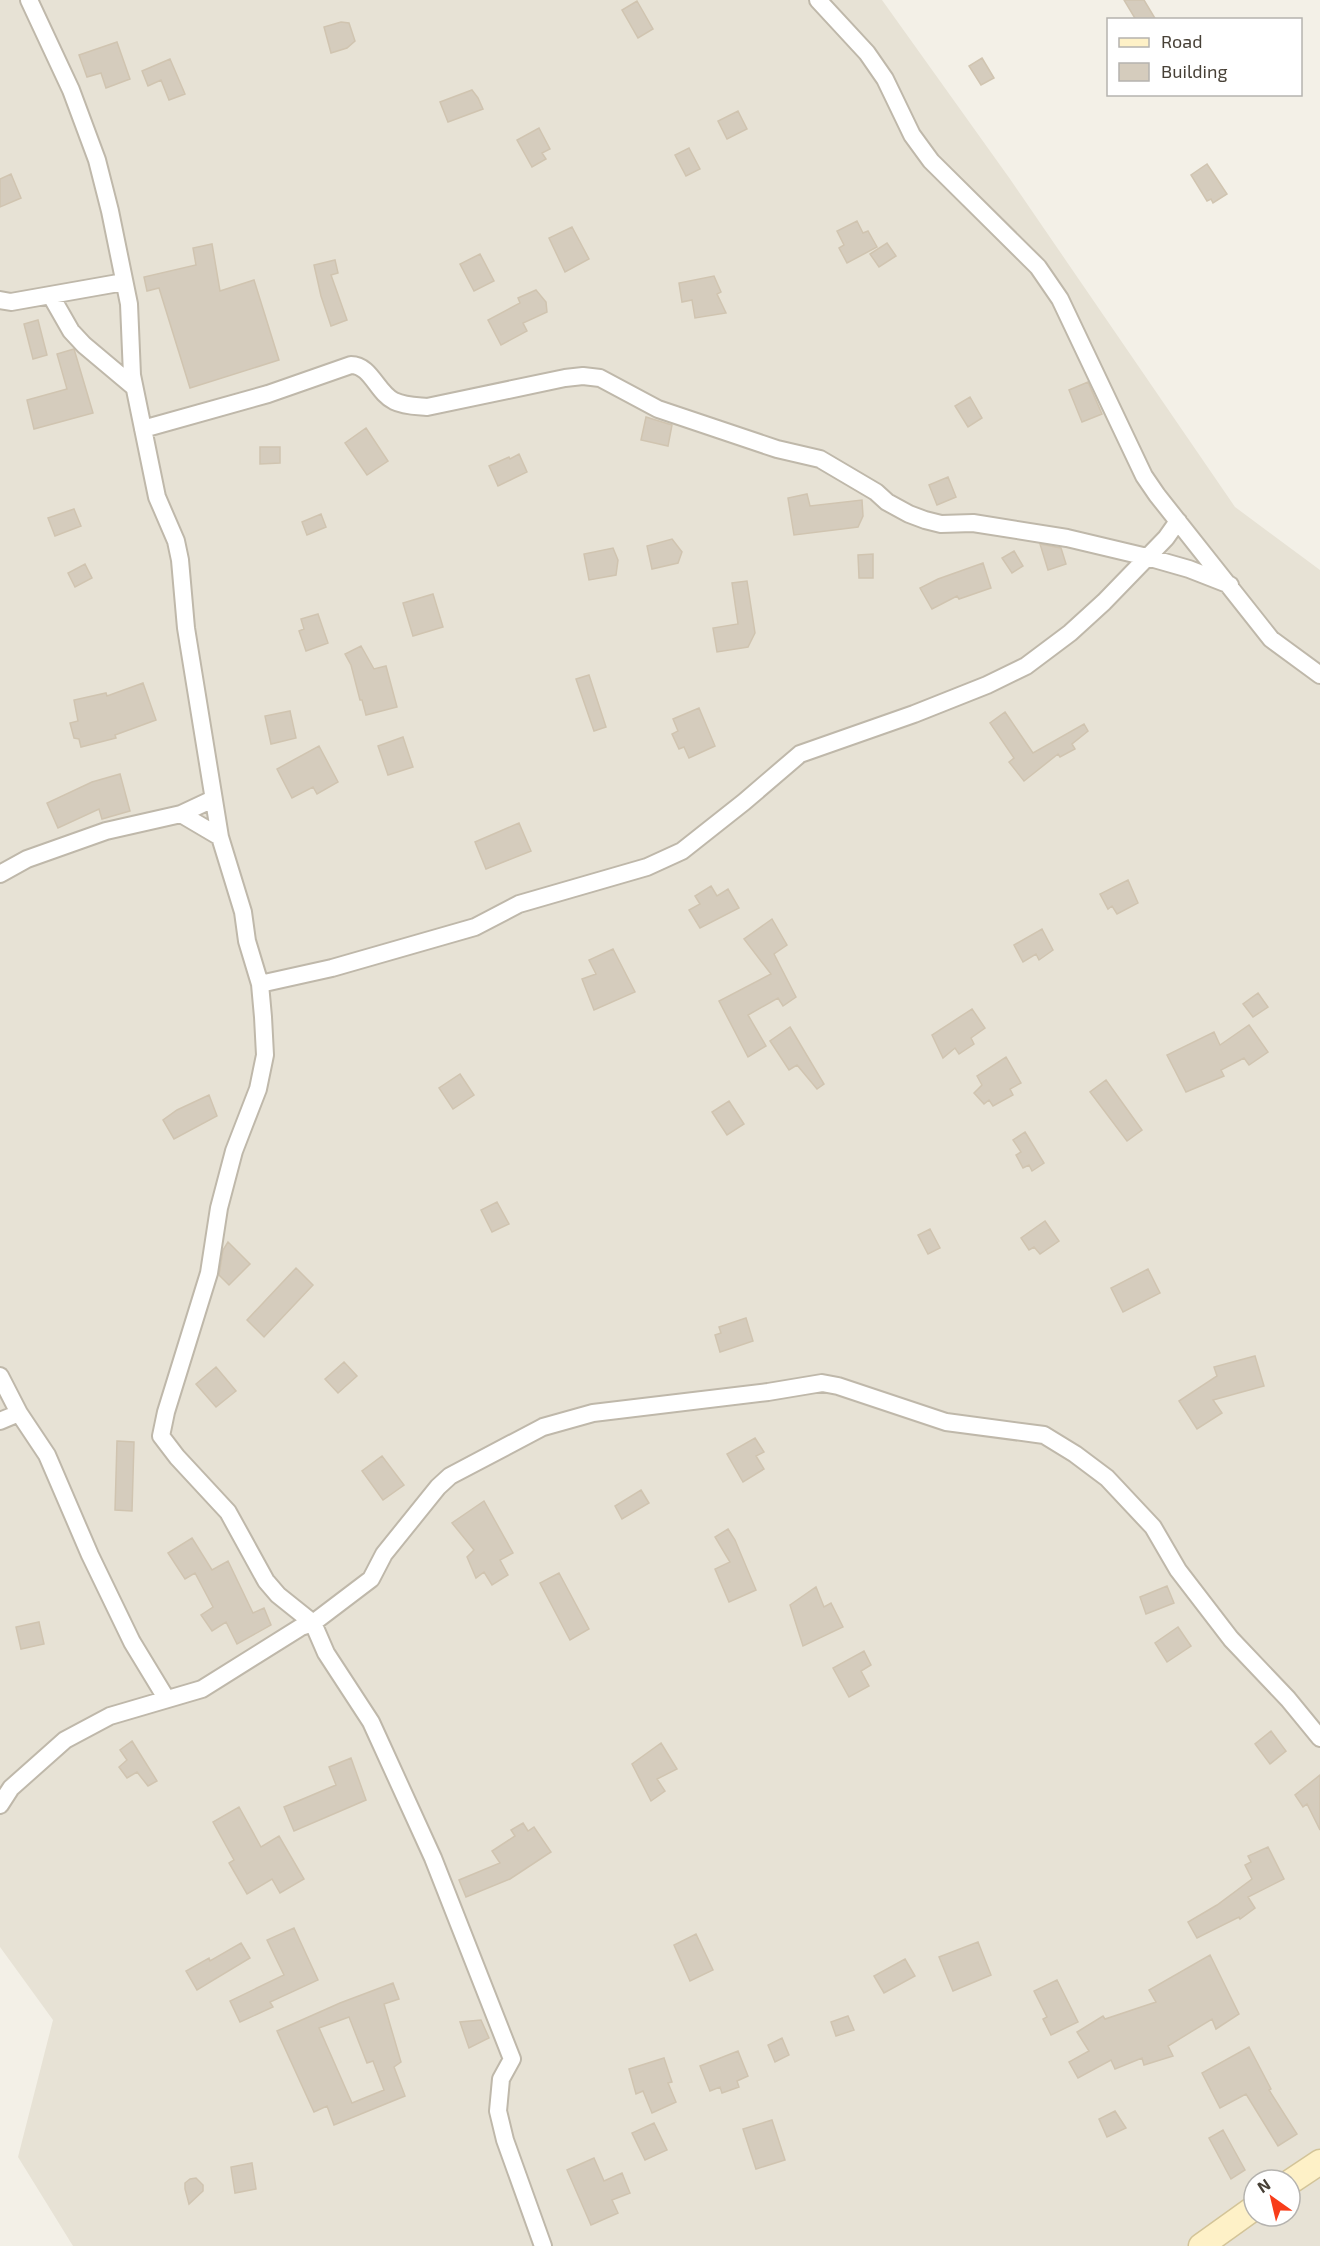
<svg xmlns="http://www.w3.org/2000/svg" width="1320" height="2246" font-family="'Exo 2',sans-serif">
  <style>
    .residential { fill: #e7e2d5; fill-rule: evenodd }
    .building { fill: #d5ccbd; stroke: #d0c4b0; stroke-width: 1.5; fill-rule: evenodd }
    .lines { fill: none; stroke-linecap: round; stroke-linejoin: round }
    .street-casing { stroke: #bfb8aa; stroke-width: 20 }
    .secondary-casing { stroke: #d3c498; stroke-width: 27 }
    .street { stroke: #fff; stroke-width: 16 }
    .secondary { stroke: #fef1c7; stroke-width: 24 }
  </style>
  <rect width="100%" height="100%" fill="#f3f0e7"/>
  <!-- residential -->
  <path class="residential" d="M0,0H882L1010,179L1235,507L1320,570V2246H73L18,2157L53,2020L0,1947ZM1254,2180H1290V2216H1254Z"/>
  <!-- building -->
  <path class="building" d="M1124,0H1144L1156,20H1136Z
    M637,1L653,29L638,38L622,10Z
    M341,22L349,23L355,41L347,48L331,53L324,27Z
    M117,42L130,79L106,88L101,73L87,77L79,55Z
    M982,58L994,78L981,85L969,66Z
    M170,59L185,94L169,100L161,80L148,86L142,71Z
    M472,90L478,98L483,109L448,122L440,102Z
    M738,111L747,129L727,139L718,121Z
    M539,128L550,149L542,153L546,159L532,167L517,140Z
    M689,148L700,169L686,176L675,155Z
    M1207,164L1227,194L1213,203L1211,199L1207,201L1191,175Z
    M11,174L21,198L0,207V179Z
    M857,221L863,233L868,231L877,247L847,263L839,248L844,245L837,231Z
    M572,227L589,259L565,272L549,238Z
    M887,243L896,256L879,267L870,254Z
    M212,244L220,291L254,280L279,360L190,388L159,288L147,291L144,277L196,265L193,248Z
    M480,254L494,281L474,291L460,264Z
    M335,260L338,273L331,275L347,320L331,326L321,296L314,265Z
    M714,276L721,292L717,294L726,313L695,318L692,300L682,302L679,283Z
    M536,290L546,302L547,312L523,323L527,331L501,345L488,320L520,303L518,298Z
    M38,320L47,355L33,359L24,324Z
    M74,349L93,413L34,429L27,400L67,389L57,354Z
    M1088,382L1102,414L1082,422L1069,390Z
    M970,397L982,418L968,427L955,406Z
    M646,417L672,425L668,446L641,440Z
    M366,428L388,461L367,475L345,443Z
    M260,447H280V463L260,464Z
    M519,454L527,472L498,486L489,466L509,457L510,459Z
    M948,477L956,497L937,505L929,485Z
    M807,494L810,506L862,500L863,516L858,527L794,535L788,498Z
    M74,509L81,526L55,536L48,518Z
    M321,514L326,527L307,535L302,522Z
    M672,539L682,552L678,563L652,569L647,546Z
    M1040,544L1061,548L1066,564L1048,570Z
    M613,548L618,560L616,575L589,580L584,554Z
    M1014,551L1023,566L1012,573L1002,558Z
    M873,554V578H859L858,555Z
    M983,563L991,588L959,599L957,596L932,609L920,588L938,579Z
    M85,564L92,578L75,587L68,573Z
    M747,581L755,633L748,647L717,652L713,628L738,624L732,583Z
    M433,594L443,627L413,636L403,603Z
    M318,614L328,643L306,651L299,631L304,629L301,619Z
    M361,646L374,669L386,666L397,707L366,715L362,700H360L351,665L345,654Z
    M589,675L606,727L594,731L576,679Z
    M143,683L156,720L115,735L116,738L81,747L79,739L74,738L70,723L78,721L74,700L106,693L107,696Z
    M699,708L715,746L689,758L684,747L679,749L672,734L678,731L673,719Z
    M290,711L296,738L271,744L265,716Z
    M1005,712L1033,753L1084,724L1088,731L1072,744L1075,749L1060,757L1058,754L1024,781L1009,762L1014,758L990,723Z
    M403,737L413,767L388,775L378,746Z
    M319,746L338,782L317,794L313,787L292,798L277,769Z
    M120,774L130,811L102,819L99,809L58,828L47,803L92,782Z
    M519,823L531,851L486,869L475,842Z
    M1128,880L1138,903L1117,914L1112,906L1108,909L1100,894Z
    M711,886L717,896L728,889L739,908L700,928L689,910L700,904L695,896Z
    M772,919L787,945L774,954L796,997L783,1006L778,998L748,1015L766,1046L748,1057L719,1001L771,974L744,939Z
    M1042,929L1053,950L1039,960L1036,954L1023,962L1014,945Z
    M613,949L635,992L594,1010L582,979L596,974L589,960Z
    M1258,993L1268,1007L1253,1017L1243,1004Z
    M972,1009L985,1028L971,1038L974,1044L959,1054L955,1048L943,1058L932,1035Z
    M1249,1025L1268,1052L1249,1065L1244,1058L1221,1070L1224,1076L1186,1092L1167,1055L1214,1032L1220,1045Z
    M790,1027L824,1084L817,1089L797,1065L789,1070L770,1041Z
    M1006,1057L1021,1083L1010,1089L1013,1095L993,1106L989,1100L984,1104L974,1093L982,1085L977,1076Z
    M460,1074L474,1095L453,1109L439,1088Z
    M1106,1080L1142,1130L1127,1141L1090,1092Z
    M209,1095L217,1116L174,1139L163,1120L177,1110Z
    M729,1101L744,1124L727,1135L712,1112Z
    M1025,1132L1044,1163L1032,1171L1029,1165L1023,1168L1016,1155L1021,1152L1013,1140Z
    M497,1202L509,1224L492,1232L481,1210Z
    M1045,1221L1059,1241L1040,1254L1034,1247L1029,1250L1021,1238Z
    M930,1229L940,1248L928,1254L918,1235Z
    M228,1242L250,1264L229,1285L219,1275L223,1250Z
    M296,1268L313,1285L264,1337L247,1320Z
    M1148,1269L1160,1293L1123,1312L1111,1288Z
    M746,1318L753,1341L720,1352L715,1335L721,1333L719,1327Z
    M1255,1356L1264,1386L1213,1400L1222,1413L1197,1429L1179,1401L1217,1376L1214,1367Z
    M344,1362L357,1376L338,1393L325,1379Z
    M216,1367L236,1391L216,1407L196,1384Z
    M755,1438L764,1452L756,1456L764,1469L743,1482L727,1454Z
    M117,1441L134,1442L132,1511L115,1510Z
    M382,1456L404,1485L383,1500L362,1471Z
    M641,1490L649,1503L622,1519L615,1506Z
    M484,1501L513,1553L500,1560L508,1575L492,1585L484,1572L476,1578L467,1557L474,1550L452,1523Z
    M728,1529L735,1540L756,1590L729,1602L715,1569L730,1562L715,1537Z
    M192,1538L212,1570L228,1561L253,1613L264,1608L271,1625L237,1644L226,1622L212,1631L201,1615L213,1607L195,1573L185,1579L168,1553Z
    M559,1573L589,1629L570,1640L540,1583Z
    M1167,1586L1174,1603L1146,1614L1140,1597Z
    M816,1587L824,1607L831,1603L843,1627L803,1646L790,1605Z
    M39,1622L44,1644L21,1649L16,1627Z
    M1178,1627L1191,1646L1167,1662L1155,1643Z
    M864,1651L871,1665L861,1671L869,1686L849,1697L833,1668Z
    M1271,1731L1286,1751L1270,1764L1255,1744Z
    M132,1741L157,1781L148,1786L137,1772L127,1778L119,1767L127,1760L120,1750Z
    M661,1743L677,1769L657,1779L665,1791L651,1801L632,1764Z
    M351,1758L366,1800L294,1831L284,1807L336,1785L329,1767Z
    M1320,1775V1830L1307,1804L1303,1807L1295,1795Z
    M239,1807L261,1847L279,1836L304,1879L280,1893L272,1879L247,1894L229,1863L234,1860L213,1822Z
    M523,1823L528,1831L534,1827L551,1852L510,1879L466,1897L459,1880L500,1863L492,1851L515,1836L511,1830Z
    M1268,1847L1284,1879L1248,1897L1255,1908L1240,1919L1239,1917L1197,1938L1188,1922L1217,1905L1252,1879L1245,1865L1251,1862L1248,1856Z
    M294,1928L318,1980L270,2002L273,2007L240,2022L230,2001L284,1975L267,1940Z
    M696,1934L713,1970L690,1981L674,1945Z
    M978,1942L991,1975L953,1991L939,1957Z
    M241,1943L250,1958L197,1990L186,1971L209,1958L210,1961Z
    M1210,1955L1239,2014L1216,2029L1212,2019L1168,2046L1173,2056L1144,2065L1142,2058L1115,2069L1111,2060L1078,2078L1069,2062L1089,2051L1077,2032L1103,2016L1105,2019L1156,2002L1149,1990Z
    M905,1959L915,1976L884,1993L874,1976Z
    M1057,1980L1078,2022L1051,2035L1043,2019L1047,2017L1034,1991Z
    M393,1983L399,1999L384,2004L401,2062L394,2067L405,2096L334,2125L327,2106L314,2112L277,2031L340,2003ZM349,2017L367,2063L373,2061L384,2090L352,2103L319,2028Z
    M848,2016L854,2030L836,2036L831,2022Z
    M481,2020L489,2038L469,2048L460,2022Z
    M782,2038L789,2055L775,2062L768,2045Z
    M1249,2047L1271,2089L1269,2090L1297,2134L1278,2146L1246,2094L1220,2108L1202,2073Z
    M738,2051L748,2076L737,2081L739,2087L722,2093L720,2087L710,2091L700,2066Z
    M664,2058L672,2082L668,2083L676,2102L652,2113L643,2091L636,2094L629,2069Z
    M1115,2111L1126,2128L1107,2137L1099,2119Z
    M772,2120L785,2160L756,2169L743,2129Z
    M654,2123L667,2150L645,2160L632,2133Z
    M1223,2130L1245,2170L1231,2179L1209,2138Z
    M594,2158L604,2181L622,2173L630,2193L612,2200L618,2213L591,2225L567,2170Z
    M252,2163L256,2189L235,2193L231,2167Z
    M196,2178L203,2185V2191L189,2204L185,2189V2183L190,2179Z"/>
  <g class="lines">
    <defs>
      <path id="street" d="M29,0L71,90L97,160L110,211L129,304L132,375L157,497L176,541L180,560L186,628L220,837L243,912L247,941L260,984L263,1017L265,1055L258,1089L234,1151L219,1208L209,1273L166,1412L161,1436L177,1457L228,1512L266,1581L278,1595L313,1623L326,1653L371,1722L433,1858L512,2059L501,2079L498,2111L505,2140L543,2246
        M818,0L867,53L885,79L912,135L931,161L1038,267L1060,299L1144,476L1157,495L1271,639L1320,675
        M51,296L71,331L84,345L134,387
        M0,300L11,302L124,282
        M143,429L268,394L351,365C371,365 377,393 394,401C404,406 416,406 427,407L565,378L583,376L600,378L658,409L777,449L820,459L876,492L887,502L909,514L925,520L941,524L973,523L1067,538L1147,557L1189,569L1230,585
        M181,814L220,837
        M0,874L27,859L106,831L181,814L213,799
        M260,984L332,968L475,927L519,904L647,867L682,851L744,802L800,754L914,714L987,685L1026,666L1070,633L1104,602L1166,538L1178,521
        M0,1376L19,1413L47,1455L90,1555L132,1642L166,1698
        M0,1421L19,1413
        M0,1805L11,1788L65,1740L110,1716L202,1689L301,1627L313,1623L371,1579L384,1554L438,1487L450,1476L543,1427L593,1413L768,1392L822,1383L838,1386L946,1422L1044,1435L1075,1454L1107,1478L1153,1527L1178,1570L1231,1639L1288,1699L1320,1738"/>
      <path id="secondary" d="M1290,2182L1320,2162
        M1201,2246L1254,2208"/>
    </defs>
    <!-- street casing -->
    <use href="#street" class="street-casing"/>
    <!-- secondary casing -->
    <use href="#secondary" class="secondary-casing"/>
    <!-- street -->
    <use href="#street" class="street"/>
    <!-- secondary -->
    <use href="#secondary" class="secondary"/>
  </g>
  <!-- legend -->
  <rect x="1107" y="18" width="195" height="78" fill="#ffffff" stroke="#b5b3af" stroke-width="1.5"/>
  <rect x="1119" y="38" width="30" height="9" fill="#fef1c7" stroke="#b5b3af" stroke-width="1.5"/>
  <text x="1161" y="48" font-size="18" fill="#474036">Road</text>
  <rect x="1119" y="63" width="30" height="18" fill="#d5ccbd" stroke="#b5b3af" stroke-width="1.5"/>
  <text x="1161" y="78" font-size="18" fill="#474036">Building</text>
  <!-- north arrow -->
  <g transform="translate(1272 2198) rotate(326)"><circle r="28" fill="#ffffff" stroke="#b5b3af" stroke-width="1.5"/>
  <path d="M0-4.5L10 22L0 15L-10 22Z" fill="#f83d1a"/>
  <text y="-9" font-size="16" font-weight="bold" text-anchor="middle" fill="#474036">N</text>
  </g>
</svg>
